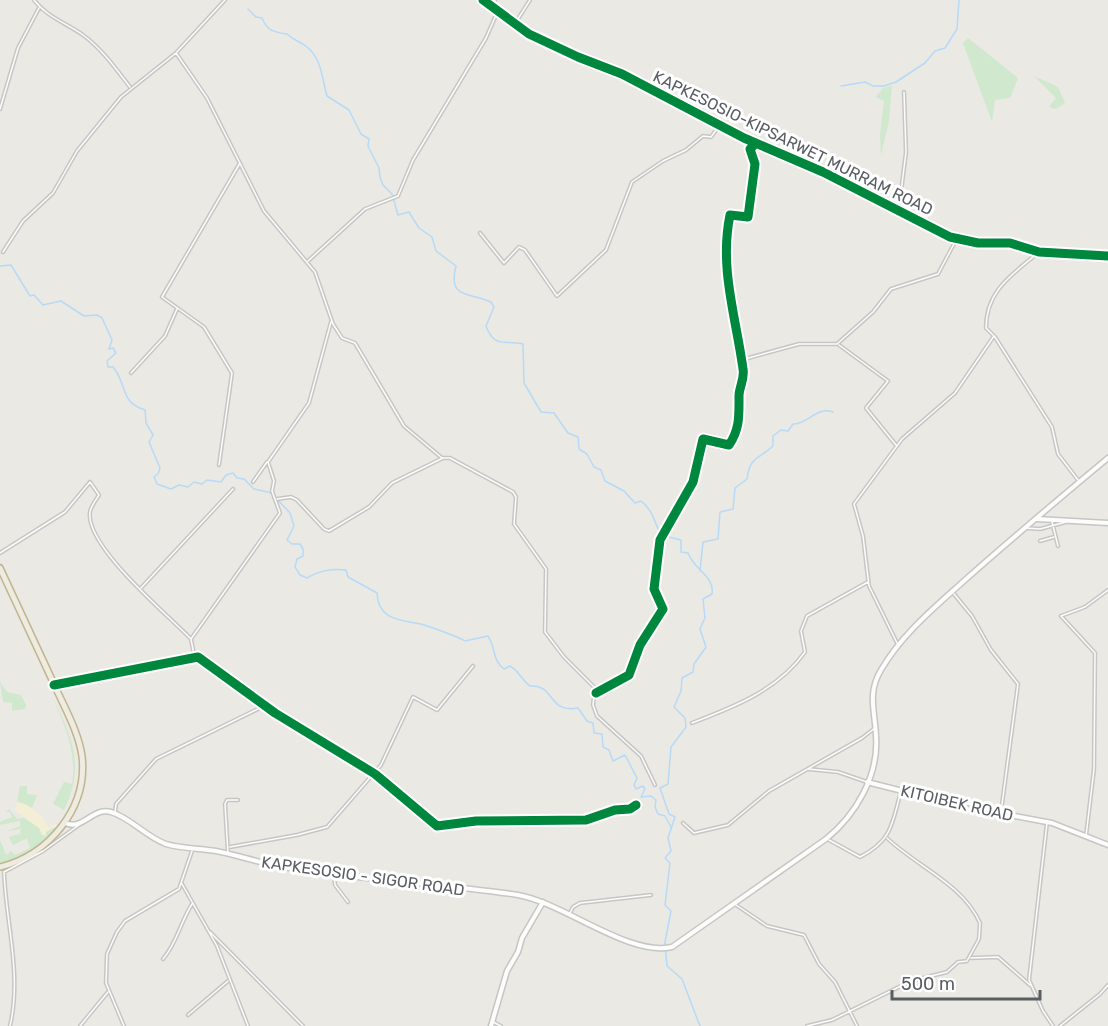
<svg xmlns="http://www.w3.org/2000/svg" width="1108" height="1026" font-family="Rubik,sans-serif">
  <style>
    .green { fill: #d0e8cd }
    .sand { fill: #f5eed7 }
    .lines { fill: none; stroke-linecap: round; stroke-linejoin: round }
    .stream { stroke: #b6daf7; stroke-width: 1.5 }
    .street-casing { stroke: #c6c6c5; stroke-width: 4.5 }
    .secondary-casing { stroke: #c5c6c5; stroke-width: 7 }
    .highway-casing { stroke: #c2b491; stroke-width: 8 }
    .street { stroke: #fcfcfb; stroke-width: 1.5 }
    .secondary { stroke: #fcfcfb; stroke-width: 4 }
    .highway { stroke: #eeebe0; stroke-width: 5 }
    .cycleway-casing { stroke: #fff; stroke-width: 13 }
    .cycleway { stroke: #00873e; stroke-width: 9 }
    .labels { text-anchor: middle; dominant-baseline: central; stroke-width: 6; stroke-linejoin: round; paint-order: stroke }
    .street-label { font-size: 16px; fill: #595e63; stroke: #fff }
  </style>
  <rect width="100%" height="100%" fill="#eae9e4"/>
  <!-- green -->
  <path class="green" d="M968,38L1018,78L1010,98L995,100L992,122L963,43Z
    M1034,76L1058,87L1065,103L1056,109L1049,107L1056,98Z
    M892,86L889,121L881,155L880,135L884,101L876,97L883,88Z
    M0,682L7,692L21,695L26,705L25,709L12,711V703L3,702Z
    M53,698C73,739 85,766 64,810L53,804L64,782L72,784C77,752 65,727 53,698Z
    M20,786H27V794L37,795L32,808L17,802Z
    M9,809L17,819L24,818L46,832L54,827L58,829L28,854L0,864V840L6,855L11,851L15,855L30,848L27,838L13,845L9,837L20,834L21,829L7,831L20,826V821L0,825V822L12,817L10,812H6Z"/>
  <!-- sand -->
  <path class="sand" d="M17,802C31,804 45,817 48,828L56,824L60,826L58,829L55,827L46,832V836L42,835L39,828L15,810Z"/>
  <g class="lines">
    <!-- stream -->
    <path class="stream" d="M248,9L256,17L262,18C267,31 274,32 287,34C294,41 300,41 307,47C322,59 322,79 327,96L349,110L361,134L369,139L368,146L379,168L380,177L383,185L392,194L398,215L409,212L419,228L432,237L436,251L456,266C447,301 472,292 491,302L494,307L486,326C495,350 506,339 523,344L524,383L541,412L554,413L568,433L578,437L579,449L587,454L594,467L601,470L605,481L624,491L635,503L641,501C653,510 654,522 661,535L681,540V552L688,553C694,570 715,576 712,594L703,599L705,618L700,629L706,647L694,664L693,672L682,678L681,691L674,707L685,718L686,727L671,747L668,784L660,788L669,814L675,817L668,838L671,851L665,858L670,863L665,905L671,911L665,942L667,966L682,979L700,1026
      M841,86L865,82L873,86H884L896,82L925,63L935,51L945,48L957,29L959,0
      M0,266L11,265L30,296L34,295L43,305L61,301L84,316L97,315L102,318L112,340L109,349L113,348L116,353L107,361L108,367H113C128,385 119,402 145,410L146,423L153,435L149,442L160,468L158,474L154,477L157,484L171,489L179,485L188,487L194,482L202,484L207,480L221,482L226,475L233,473L237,478L244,479L254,489L272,493
      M275,497L290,513L294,526L287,540L292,544H300L303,549V556L297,559L295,567L300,575L307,578C318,571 333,568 346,570L348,577L377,593C378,620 400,620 421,624C428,626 459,637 465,641L488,636C496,648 492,660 504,669L510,666C519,671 521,679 530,686C555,684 548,714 578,708L587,721L593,723L594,733L602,734L603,747L609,750L613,761L625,755L637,778L634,785L636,789L643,786L645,789L641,797L651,796L656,800L655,807L658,814L665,816L671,827
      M700,571L703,542L718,539L720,512L733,509L735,488L747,479C750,456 758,460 773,446V436L781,430L788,431L793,424C808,424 817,406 833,412"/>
    <defs>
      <path id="street" d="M34,0C47,17 66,23 83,35C102,49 116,69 130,87
        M494,8L495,0
        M516,22L530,0
        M176,53L207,98L264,211L315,272L333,324L342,338L355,343L404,426L442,458
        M0,109L18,48L39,8
        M899,208L906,152L904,92
        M480,233L504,263L519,247L525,250L557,296L606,250L632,182L663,161L686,150L703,136L711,137L719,126
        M3,252L23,221L53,193L77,151L121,97L176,53L225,0
        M1039,252C1013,274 986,290 986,328L995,337L1052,427L1058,454L1078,480
        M308,261L365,209L398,196L413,160L486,38L497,13
        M839,345L888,381L866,408L896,445
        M741,360L799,344H837L873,312L891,289L938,274L956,240
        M131,373L165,336L177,309
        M219,465L232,373L204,327L162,297L240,163
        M253,482L267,462
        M277,499L291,497L297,500L324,529L329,531L369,507L392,483L443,458H450L513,492L516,497L514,524L546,569L545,632L564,657L595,688L593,705L597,716L641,756L655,785
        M1052,522L1058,546
        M1026,528L1040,529L1066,522
        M1040,541L1054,537
        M0,553L65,512L90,482L99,495C96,500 91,506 90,512C85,546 167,614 190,638
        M141,588L233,489
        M954,594L972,616L991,650L1018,684L1001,812
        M898,645L869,586L863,536L854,504L902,439L955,393L994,336
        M194,655L191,639L280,513L272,491L274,481L268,462L309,403L331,322
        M55,685L198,657L275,713L375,774L437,826L476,821L586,820L615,810L630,809L636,805
        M596,693L629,675L640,645L663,609L654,589L660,540L693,482L703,439L729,445C740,429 739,415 739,396C739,387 745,379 743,369C736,317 719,268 730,215L748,217L755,164L750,149L754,145
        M692,723C734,707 778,690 805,652L801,631L807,616L868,582
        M808,769L838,772L867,782
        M115,813L116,804L156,759L264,706
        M683,823L694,833L728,825L769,791L862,738L875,728
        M1047,823L1029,980L1043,1011L1053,1026
        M1086,836L1094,769L1095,653L1061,616L1085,607L1108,590
        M829,840L860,857C892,841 892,824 901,791
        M230,847L297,835L327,827L381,765L413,697L437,710L473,666
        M228,853L225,804L227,800H238
        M334,874L335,885L348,902
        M182,884L217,946L248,1026
        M736,905L767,926L804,935L819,964L835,982L857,1026
        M570,913L573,907L580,903L651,895
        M210,932L303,1026
        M971,958L998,957L1030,985
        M163,959C177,943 180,923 192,904
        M188,1015L228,981
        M493,1022L501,1026
        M10,1026C22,974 6,924 4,872L43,851L79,825
        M80,1026L108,992
        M124,1026L106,983L107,954L117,932L125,921L179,889L192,851
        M807,1026L832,1020L911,981L947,972L958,962L967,961L979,939L980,923C963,884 916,866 887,838
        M1060,1026L1100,994L1108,985"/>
      <path id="secondary" d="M483,0L529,34L578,57L622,74L744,138L823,172L950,237L978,243H1010L1039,252L1108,256
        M1037,519L1108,523
        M867,782L934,799L977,804L1004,814L1052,823L1108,845
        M65,823C83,831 92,807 111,812C131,818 146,837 166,844C182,849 200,848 216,851C237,855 257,862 278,866C357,880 439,883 518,895C564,903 629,957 672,947L826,839C856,815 879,775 876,736C875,711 867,693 881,670C902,634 935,607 965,580C1012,538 1060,498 1108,458
        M491,1026L507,971L518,952L522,938L543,902"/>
      <path id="highway" d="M0,568C18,606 36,645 54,684C64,707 78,730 82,756C88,808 49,855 0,867"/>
    </defs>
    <!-- street casing -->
    <use href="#street" class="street-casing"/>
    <!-- secondary casing -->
    <use href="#secondary" class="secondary-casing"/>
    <!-- highway casing -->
    <use href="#highway" class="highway-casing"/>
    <!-- street -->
    <use href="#street" class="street"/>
    <!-- secondary -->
    <use href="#secondary" class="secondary"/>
    <!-- highway -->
    <use href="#highway" class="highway"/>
    <defs>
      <path id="cycleway" d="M483,0L529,34L578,57L622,74L744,138L823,172L950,237L978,243H1010L1039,252L1108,256
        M54,685L198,657L275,713L375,774L437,826L476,821L586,820L615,810L630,809L636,805
        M596,693L629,675L640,645L663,609L654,589L660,540L693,482L703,439L729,445C740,429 739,415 739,396C739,387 745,379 743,369C736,317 719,268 730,215L748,217L755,164L750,149L756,143"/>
    </defs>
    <!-- cycleway casing -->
    <use href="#cycleway" class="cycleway-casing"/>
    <!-- cycleway -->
    <use href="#cycleway" class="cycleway"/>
  </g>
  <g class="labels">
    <!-- street labels -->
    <g class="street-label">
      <text transform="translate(793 143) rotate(26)">KAPKESOSIO-KIPSARWET MURRAM ROAD</text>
      <text transform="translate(957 803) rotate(13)">KITOIBEK ROAD</text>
      <text transform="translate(363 876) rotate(8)">KAPKESOSIO - SIGOR ROAD</text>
    </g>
  </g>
  <!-- scale -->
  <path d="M892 990v9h148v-9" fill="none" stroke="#595e63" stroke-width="3"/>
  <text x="901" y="990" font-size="18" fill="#595e63" stroke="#ffffff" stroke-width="4.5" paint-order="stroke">500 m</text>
</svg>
